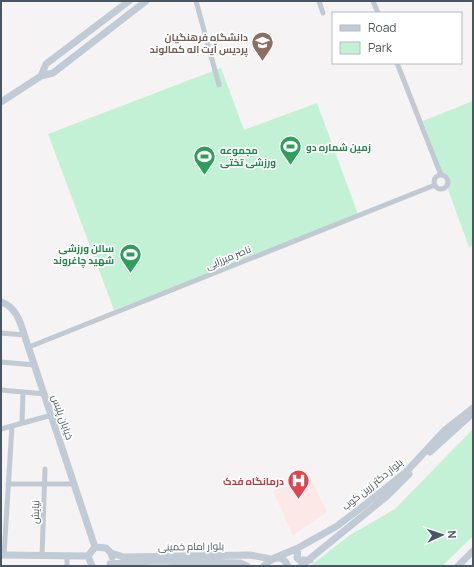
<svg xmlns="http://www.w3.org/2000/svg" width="474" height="567" font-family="Manrope,Cairo,sans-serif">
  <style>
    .medical { fill: #fce8e6 }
    .green { fill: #c3f1d5 }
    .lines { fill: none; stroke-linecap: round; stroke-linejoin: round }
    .street { stroke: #c1cad2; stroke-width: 5 }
    .secondary { stroke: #c1cbd6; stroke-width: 7 }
    .labels { text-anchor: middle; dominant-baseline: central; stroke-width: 3.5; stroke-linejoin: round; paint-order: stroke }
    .education-label { font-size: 10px; font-weight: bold; fill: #785e54; stroke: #fff; text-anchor: end }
    .leisure-label { font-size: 10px; font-weight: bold; fill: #27864d; stroke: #fff; text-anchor: start }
    .street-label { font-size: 10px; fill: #4a5661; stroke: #fff }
    .health-label { font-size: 10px; font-weight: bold; fill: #be3a42; stroke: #fff; text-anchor: end }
  </style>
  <rect width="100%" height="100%" fill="#f5f3f3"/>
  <!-- medical -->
  <path class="medical" d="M311,480L327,512L293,535L273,491Z"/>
  <!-- green -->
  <path class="green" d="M221,68L244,130L317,103L359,217L114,310L48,134Z
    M473,101V245L469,247L423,121Z
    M473,429V536L442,566H310L350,535L395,509Z"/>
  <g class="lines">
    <!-- street -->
    <path class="street" d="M196,1L219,85
      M319,1L323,13
      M373,1L378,13
      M397,63L441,175
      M434 182a7 7 0 1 1 14 0a7 7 0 1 1-14 0Z
      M1,333L25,335
      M29,347L435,185
      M1,362L35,365
      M1,390L45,394
      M22,423L23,392
      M1,429L52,415
      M8,484H71
      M4,555L12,426
      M42,556L45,469
      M67,566V556"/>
    <!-- secondary -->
    <path class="secondary" d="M41,76L46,64L129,1
      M1,102L41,76L53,73L146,1
      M1,302C11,305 16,312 20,322L95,547
      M430,452L471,415
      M298,548L297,558L300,560H310
      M111,553L124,557L250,555L271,559
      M1,555L88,556
      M272,559L298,548L337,526L362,507L406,472L445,430L473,408
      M110,564L154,561L240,563L247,566
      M92,566L88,556L95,547L106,548L111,553L112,557
      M264,566C272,558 282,553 288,566
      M301,566L387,496L409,474
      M458,566L473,551"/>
  </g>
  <!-- icons -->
  <defs>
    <symbol id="university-pin" viewBox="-11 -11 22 30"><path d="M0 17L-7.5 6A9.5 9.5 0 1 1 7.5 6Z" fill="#8d6e63" stroke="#fff"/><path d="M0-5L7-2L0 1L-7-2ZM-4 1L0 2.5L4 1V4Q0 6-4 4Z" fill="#fff"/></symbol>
    <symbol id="stadium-pin" viewBox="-11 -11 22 30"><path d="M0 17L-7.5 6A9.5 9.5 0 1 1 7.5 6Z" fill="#2e9e5b" stroke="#fff"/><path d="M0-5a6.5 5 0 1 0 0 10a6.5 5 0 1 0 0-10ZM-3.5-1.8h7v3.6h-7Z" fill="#fff"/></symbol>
    <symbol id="hospital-pin" viewBox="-11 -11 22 30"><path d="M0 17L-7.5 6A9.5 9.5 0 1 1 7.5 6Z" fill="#e0444e" stroke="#fff"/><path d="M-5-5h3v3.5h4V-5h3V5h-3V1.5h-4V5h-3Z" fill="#fff"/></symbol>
  </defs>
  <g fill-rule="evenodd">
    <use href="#university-pin" x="250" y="30" width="25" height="34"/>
    <use href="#stadium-pin" x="278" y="134" width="25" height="34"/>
    <use href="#stadium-pin" x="192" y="144" width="25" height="34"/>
    <use href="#stadium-pin" x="118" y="242" width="25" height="34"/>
    <use href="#hospital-pin" x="286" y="468" width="25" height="34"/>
  </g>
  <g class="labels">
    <!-- education labels -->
    <g class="education-label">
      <text x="248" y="37">دانشگاه فرهنگیان<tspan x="248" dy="12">پردیس آیت اله کمالوند</tspan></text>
    </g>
    <!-- leisure labels -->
    <g class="leisure-label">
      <text x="306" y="147">زمین شماره دو</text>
      <text x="220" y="150">مجموعه<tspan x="220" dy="12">ورزشی تختی</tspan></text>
      <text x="114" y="248" text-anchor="end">سالن ورزشی<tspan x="114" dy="12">شهید چاغروند</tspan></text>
    </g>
    <!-- street labels -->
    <g class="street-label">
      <text transform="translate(228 257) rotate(-22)">ناصر میرزایی</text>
      <text transform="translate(63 417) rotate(71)">خیابان پلیس</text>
      <text transform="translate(372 484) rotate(-39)">بلوار دکتر زرین کوب</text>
      <text transform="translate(35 512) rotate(-88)">نیایش</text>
      <text transform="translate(191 546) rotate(-1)">بلوار امام خمینی</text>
    </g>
    <!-- health labels -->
    <g class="health-label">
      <text x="284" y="481">درمانگاه فدک</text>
    </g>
  </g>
  <!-- border -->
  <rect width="474" height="567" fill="none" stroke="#4a5661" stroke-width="4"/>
  <!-- legend -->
  <rect x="332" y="12" width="130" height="52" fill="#ffffff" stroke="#b7bbc0"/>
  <rect x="340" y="25" width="20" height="6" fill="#c1cbd6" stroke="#b7bbc0"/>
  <text x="368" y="32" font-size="12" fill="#4a5661">Road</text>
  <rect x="340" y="42" width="20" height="12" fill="#c3f1d5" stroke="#b7bbc0"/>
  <text x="368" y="52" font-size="12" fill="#4a5661">Park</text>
  <!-- north arrow -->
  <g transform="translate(442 535) rotate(87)" stroke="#ffffff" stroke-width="3" paint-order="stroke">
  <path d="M0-3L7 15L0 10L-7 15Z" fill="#4a5661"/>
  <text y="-6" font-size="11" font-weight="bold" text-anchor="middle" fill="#4a5661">N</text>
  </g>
</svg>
